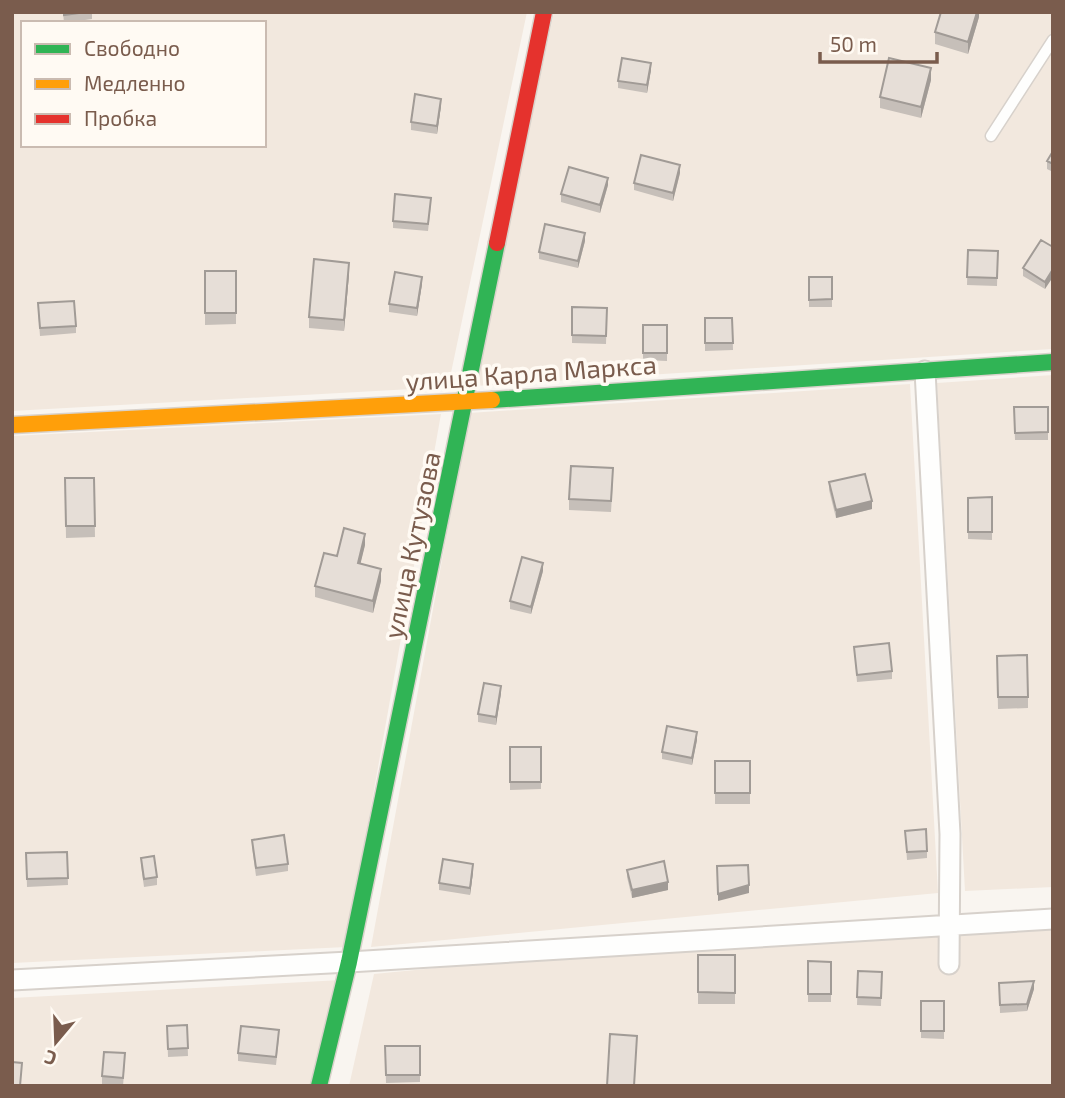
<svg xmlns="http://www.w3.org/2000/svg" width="1065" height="1098" font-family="'Exo 2',sans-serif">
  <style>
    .residential { fill: #f2e8de; fill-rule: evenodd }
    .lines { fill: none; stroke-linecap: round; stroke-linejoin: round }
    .lane-casing { stroke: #d7d1cb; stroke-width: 13 }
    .street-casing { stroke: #d7d1cb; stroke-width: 23 }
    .fast-casing { stroke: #d9d2cb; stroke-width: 19 }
    .slow-casing { stroke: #d9d2cb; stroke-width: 19 }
    .jam-casing { stroke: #d9d2cb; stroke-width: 19 }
    .lane { stroke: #fefefd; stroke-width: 10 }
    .street { stroke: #fefefd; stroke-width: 19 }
    .fast { stroke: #30b455; stroke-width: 16 }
    .slow { stroke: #ff9f0a; stroke-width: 16 }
    .jam { stroke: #e5322d; stroke-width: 16 }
    .wall { fill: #c6bfb9 }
    .shaded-wall { fill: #a19b96 }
    .building { fill: #e6ded7; stroke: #a19b96; stroke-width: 2 }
    .labels { text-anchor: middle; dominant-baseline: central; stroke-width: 7; stroke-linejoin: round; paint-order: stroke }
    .street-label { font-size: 26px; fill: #7a5c4d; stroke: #fffaf3 }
  </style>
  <rect width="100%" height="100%" fill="#f9f5f0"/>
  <!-- residential -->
  <path class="residential" d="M12,12H527L448,387L12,411ZM23,23H264V145H23Z
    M554,12H1053V349L475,386Z
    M1053,375V887L965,891L937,383Z
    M910,384L938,893L371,947L469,413Z
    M441,414L346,947L12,963V436Z
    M1053,914V1086H349L374,974L953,918Z
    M341,980L313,1086H12V998Z"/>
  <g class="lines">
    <defs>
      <path id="lane" d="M991,136L1053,40"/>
      <path id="street" d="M925,371L950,834L949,964
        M12,980L349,962L1053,919"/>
      <path id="fast" d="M492,400L1053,362
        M319,1086L349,962L497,243"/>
      <path id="slow" d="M12,425L492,400"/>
      <path id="jam" d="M497,243L544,12"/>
    </defs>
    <!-- lane casing -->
    <use href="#lane" class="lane-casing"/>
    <!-- street casing -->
    <use href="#street" class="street-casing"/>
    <!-- fast casing -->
    <use href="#fast" class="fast-casing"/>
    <!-- slow casing -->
    <use href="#slow" class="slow-casing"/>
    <!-- jam casing -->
    <use href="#jam" class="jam-casing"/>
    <!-- lane -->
    <use href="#lane" class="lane"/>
    <!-- street -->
    <use href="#street" class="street"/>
    <!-- fast -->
    <use href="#fast" class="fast"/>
    <!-- slow -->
    <use href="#slow" class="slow"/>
    <!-- jam -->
    <use href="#jam" class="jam"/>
  </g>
  <!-- wall -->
  <path class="wall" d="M63,12H92V19L64,23Z
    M979,12V17L968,54L935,44V32Z
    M651,70L647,93L618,88V81Z
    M931,80L921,118L880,108V97Z
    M441,106L437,134L411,130V122Z
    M1053,151V172L1047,169V161Z
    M680,173L673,201L634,190V183Z
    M608,185L600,213L561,202V194Z
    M431,205L428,231L393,228V221Z
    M585,241L578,268L539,259V252Z
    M1053,247L1045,289L1023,276V268Z
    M968,250L998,251L997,286L967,285Z
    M205,271H236V324L205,325Z
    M349,274L344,331L309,328V317Z
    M809,277H832V307H809Z
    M422,284L417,316L389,312V304Z
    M572,307L607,308L606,344L572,343Z
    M38,310L76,326V333L40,336Z
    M705,318H732L733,350L705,351Z
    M643,325H667V361L643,360Z
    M1014,407H1048V440H1015Z
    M65,478H94L95,537L66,538Z
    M613,479L611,512L569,510V499Z
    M829,482L872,509L836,518L829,490Z
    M992,497V540L968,539V498Z
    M365,545L360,564L381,581L373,613L315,597V586L337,556Z
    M543,571L531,614L510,609V601Z
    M854,647L892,671V679L857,682Z
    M997,656L1028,697V708L998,709Z
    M501,693L496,725L478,722V714Z
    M697,740L692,765L662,759V752Z
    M510,747H541V789L510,790Z
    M715,761H750V804H715Z
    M905,831L927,851V858L907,860Z
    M252,840L288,864V871L256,876L252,847Z
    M67,852L68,885L27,887L26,853Z
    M141,858L157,877V885L144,887L141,865Z
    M627,870L668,890L632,898L627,877Z
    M473,872L470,895L439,890V883Z
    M698,955H735V1004H698Z
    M808,961L831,962V1002H808Z
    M858,971L882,972L881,1006L857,1005Z
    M999,983L1034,989L1027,1011L1000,1013Z
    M921,1001H944V1039L921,1038Z
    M187,1025L188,1056L168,1057L167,1026Z
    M279,1038L276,1065L238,1061V1053Z
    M385,1046H420V1082L386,1083Z
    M125,1061L123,1086L102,1084V1076Z"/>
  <!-- shaded-wall -->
  <path class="shaded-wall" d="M977,12H979V17L968,54V42Z
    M651,63V70L647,93V85Z
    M931,68V80L921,118V107Z
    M441,99V106L437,134V126Z
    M680,165V173L673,201V193Z
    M608,178V185L600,213V205Z
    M585,233V241L578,268V261Z
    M349,263V274L344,331V320Z
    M1053,269V277L1045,289V282Z
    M422,277V284L417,316V308Z
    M872,501V509L836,518V510Z
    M365,534V545L358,574V563Z
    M543,563V571L531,614V607Z
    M381,569V581L373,613V601Z
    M501,686V693L496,725V717Z
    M697,732V740L692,765V758Z
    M473,864V872L470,895V888Z
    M668,882V890L632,898V890Z
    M749,885V893L718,901V894Z
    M1034,981V989L1027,1011V1004Z"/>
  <!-- building -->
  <path class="building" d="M64,12H86L64,15Z
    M941,12H977L968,42L935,32Z
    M622,58L651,63L647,85L618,81Z
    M889,58L931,68L921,107L880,97Z
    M415,94L441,99L437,126L411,122Z
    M1053,151V164L1047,161Z
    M641,155L680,165L673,193L634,183Z
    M569,167L608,178L600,205L561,194Z
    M395,194L431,198L428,224L393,221Z
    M545,224L585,233L578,261L539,252Z
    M1041,240L1053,247V269L1045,282L1023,268Z
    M968,250L998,251L997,278L967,277Z
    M314,259L349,263L344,320L309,317Z
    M205,271H236V313H205Z
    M395,272L422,277L417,308L389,304Z
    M809,277H832V299L809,300Z
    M74,301L76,326L40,328L38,303Z
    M572,307L607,308L606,336L572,335Z
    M705,318H732L733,343H705Z
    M643,325H667V353H643Z
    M1014,407H1048V432L1015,433Z
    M571,466L613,468L611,501L569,499Z
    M865,474L872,501L836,510L829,482Z
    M65,478H94L95,526H66Z
    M992,497V532H968V498Z
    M344,528L365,534L358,563L381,569L373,601L315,586L324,553L337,556Z
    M522,557L543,563L531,607L510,601Z
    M889,643L892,671L857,675L854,647Z
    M1027,655L1028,697H998L997,656Z
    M484,683L501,686L496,717L478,714Z
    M667,726L697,732L692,758L662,752Z
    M510,747H541V782H510Z
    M715,761H750V793H715Z
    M926,829L927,851L907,852L905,831Z
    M284,835L288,864L256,868L252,840Z
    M67,852L68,878L27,879L26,853Z
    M154,856L157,877L144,879L141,858Z
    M443,859L473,864L470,888L439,883Z
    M664,861L668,882L632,890L627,870Z
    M748,865L749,885L718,894L717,866Z
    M698,955H735V993L698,992Z
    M808,961L831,962V994H808Z
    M858,971L882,972L881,998L857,997Z
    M1034,981L1027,1004L1000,1005L999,983Z
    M921,1001H944V1031H921Z
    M187,1025L188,1048L168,1049L167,1026Z
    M241,1026L279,1030L276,1057L238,1053Z
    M610,1034L637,1036L634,1086H607Z
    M385,1046H420V1075H386Z
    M104,1052L125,1053L123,1078L102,1076Z
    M12,1062L22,1063L20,1086H12Z"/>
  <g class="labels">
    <!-- street labels -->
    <g class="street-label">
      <text transform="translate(531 372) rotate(-4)">улица Карла Маркса</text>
      <text transform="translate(411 545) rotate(-78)">улица Кутузова</text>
    </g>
  </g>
  <!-- border -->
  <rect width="1065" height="1098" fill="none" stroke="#7a5c4d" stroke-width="28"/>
  <!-- legend -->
  <rect x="21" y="21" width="245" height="126" fill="#fffaf3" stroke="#cabbb1" stroke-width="2"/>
  <rect x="35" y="44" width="35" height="10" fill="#30b455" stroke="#cabbb1" stroke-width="2"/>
  <text x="84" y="56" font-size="21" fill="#7a5c4d">Свободно</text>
  <rect x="35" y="79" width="35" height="10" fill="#ff9f0a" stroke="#cabbb1" stroke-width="2"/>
  <text x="84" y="91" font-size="21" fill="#7a5c4d">Медленно</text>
  <rect x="35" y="114" width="35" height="10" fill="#e5322d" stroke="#cabbb1" stroke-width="2"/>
  <text x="84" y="126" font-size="21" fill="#7a5c4d">Пробка</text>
  <!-- north arrow -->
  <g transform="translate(56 1042) rotate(199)" stroke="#fffaf3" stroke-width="5" paint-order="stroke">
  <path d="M0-5L12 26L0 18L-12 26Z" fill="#7a5c4d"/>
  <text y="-10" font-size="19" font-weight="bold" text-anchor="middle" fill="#7a5c4d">С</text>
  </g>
  <!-- scale -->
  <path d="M820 52v10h117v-10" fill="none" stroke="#7a5c4d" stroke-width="3.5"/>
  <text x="830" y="52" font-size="21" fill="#7a5c4d" stroke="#fffaf3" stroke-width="5" paint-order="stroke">50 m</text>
</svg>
